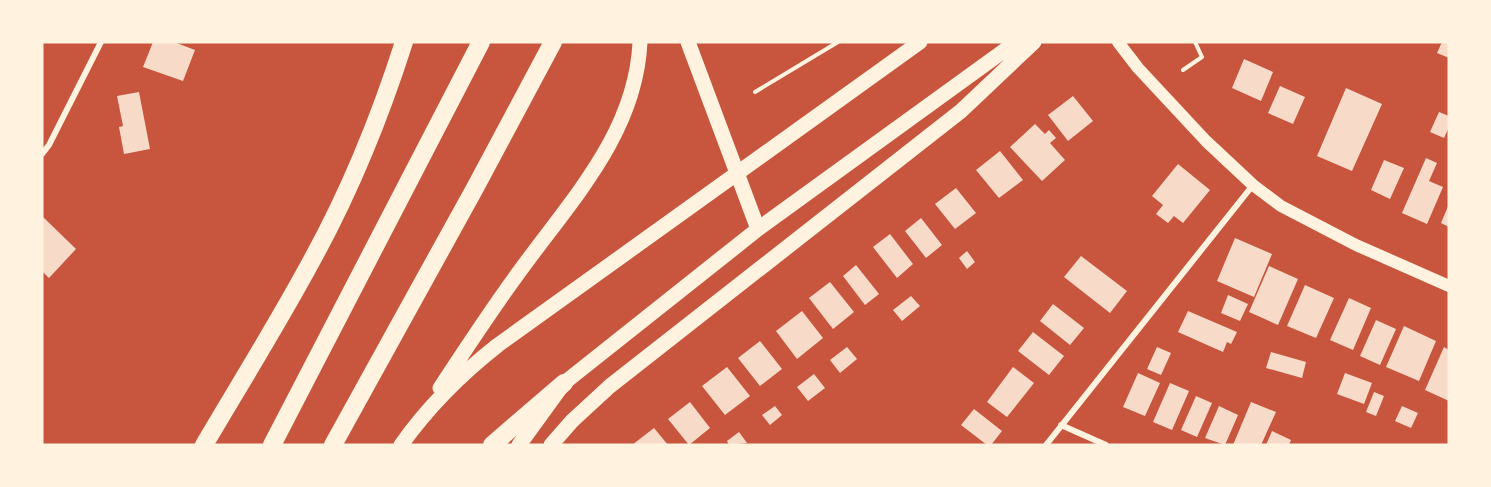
<svg xmlns="http://www.w3.org/2000/svg" width="1491" height="487" font-family="'PT Sans',sans-serif">
  <style>
    .building { fill: #f7dbc8 }
    .lines { fill: none; stroke-linecap: round; stroke-linejoin: round }
    .path { stroke: #fff3e0; stroke-width: 4 }
    .minor { stroke: #fff3e0; stroke-width: 6 }
    .secondary { stroke: #fff3e0; stroke-width: 12 }
    .primary { stroke: #fff3e0; stroke-width: 15 }
    .motorway { stroke: #fff3e0; stroke-width: 18 }
  </style>
  <rect width="100%" height="100%" fill="#c8553d"/>
  <!-- building -->
  <path class="building" d="M153,42H174L195,50L183,81L143,67Z
    M1442,42H1449V58L1437,53Z
    M1244,59L1273,72L1261,101L1232,88Z
    M1280,86L1305,97L1293,124L1268,113Z
    M1346,88L1382,104L1352,171L1317,156Z
    M139,92L150,149L124,154L119,127L123,126L117,96Z
    M1073,96L1093,121L1068,141L1048,115Z
    M1439,112L1449,116V127L1444,138L1430,132Z
    M1035,124L1045,134L1049,130L1056,138L1050,143L1065,160L1042,181L1010,147Z
    M1000,151L1023,180L999,198L976,170Z
    M1426,158L1437,163L1429,181L1443,187L1427,224L1402,213Z
    M1384,160L1404,168L1390,199L1371,190Z
    M1178,164L1210,190L1183,223L1174,216L1168,223L1156,214L1163,205L1152,196Z
    M956,188L976,213L955,229L935,204Z
    M1449,204V227L1441,223Z
    M42,216L76,249L49,278L42,271Z
    M921,218L942,245L926,258L905,231Z
    M890,234L913,264L897,278L873,247Z
    M1235,238L1272,254L1254,297L1217,281Z
    M967,251L975,262L967,269L959,258Z
    M1081,256L1127,291L1110,313L1064,277Z
    M856,265L879,294L865,305L843,276Z
    M1269,266L1298,279L1278,325L1249,312Z
    M830,282L854,312L833,329L809,298Z
    M1305,285L1334,298L1316,338L1287,326Z
    M1228,295L1248,304L1240,321L1221,313Z
    M911,296L920,306L902,321L893,310Z
    M1349,298L1371,308L1353,350L1330,340Z
    M1053,304L1084,328L1070,345L1040,321Z
    M802,311L823,338L797,359L776,331Z
    M1188,311L1237,332L1231,344L1227,342L1223,352L1178,332Z
    M1376,320L1396,329L1380,365L1360,356Z
    M1404,326L1436,341L1419,381L1386,367Z
    M1033,332L1064,356L1049,375L1018,351Z
    M760,341L782,369L760,386L738,358Z
    M847,347L857,359L840,373L830,360Z
    M1157,347L1171,353L1161,375L1147,369Z
    M1444,347L1449,350V401L1425,390Z
    M1271,352L1306,362L1302,378L1266,368Z
    M727,367L750,396L725,415L702,386Z
    M1013,367L1034,383L1007,417L987,402Z
    M1138,373L1160,383L1145,416L1123,407Z
    M1345,373L1372,383L1364,404L1337,394Z
    M814,374L825,388L808,401L797,387Z
    M1170,383L1189,391L1172,430L1153,422Z
    M1374,392L1384,396L1376,416L1366,412Z
    M1196,396L1212,403L1197,437L1181,430Z
    M690,402L710,428L689,445L668,419Z
    M1251,402L1276,412L1261,445H1233Z
    M775,406L782,415L770,425L762,415Z
    M1219,406L1238,415L1225,445L1205,438Z
    M1402,406L1418,413L1411,428L1395,421Z
    M974,409L1002,431L991,445H987L961,425Z
    M654,428L668,445H632Z
    M1272,431L1291,440L1289,445H1266Z
    M739,432L747,443L729,445L727,441Z"/>
  <g class="lines">
    <!-- path -->
    <path class="path" d="M1183,70L1202,57L1195,42
      M755,92L838,42"/>
    <!-- minor -->
    <path class="minor" d="M42,154L49,145L101,42
      M1061,425L1106,445
      M1046,445L1253,185"/>
    <!-- secondary -->
    <path class="secondary" d="M1118,42L1138,68L1206,141L1253,185L1281,206L1356,245L1449,286"/>
    <!-- primary -->
    <path class="primary" d="M688,42L758,229
      M440,388C467,347 493,307 522,268C573,198 636,132 640,42
      M401,445C428,407 461,374 498,345L920,42
      M519,445L564,383L758,229L1016,42
      M551,445L572,421L610,386L961,111L1034,42"/>
    <!-- motorway -->
    <path class="motorway" d="M204,445C240,384 278,323 312,260C350,191 380,117 404,42
      M272,445L481,42
      M333,445L475,188L553,42
      M492,445L564,383"/>
  </g>
  <!-- border -->
  <rect width="1491" height="487" fill="none" stroke="#fff3e0" stroke-width="87"/>
</svg>
